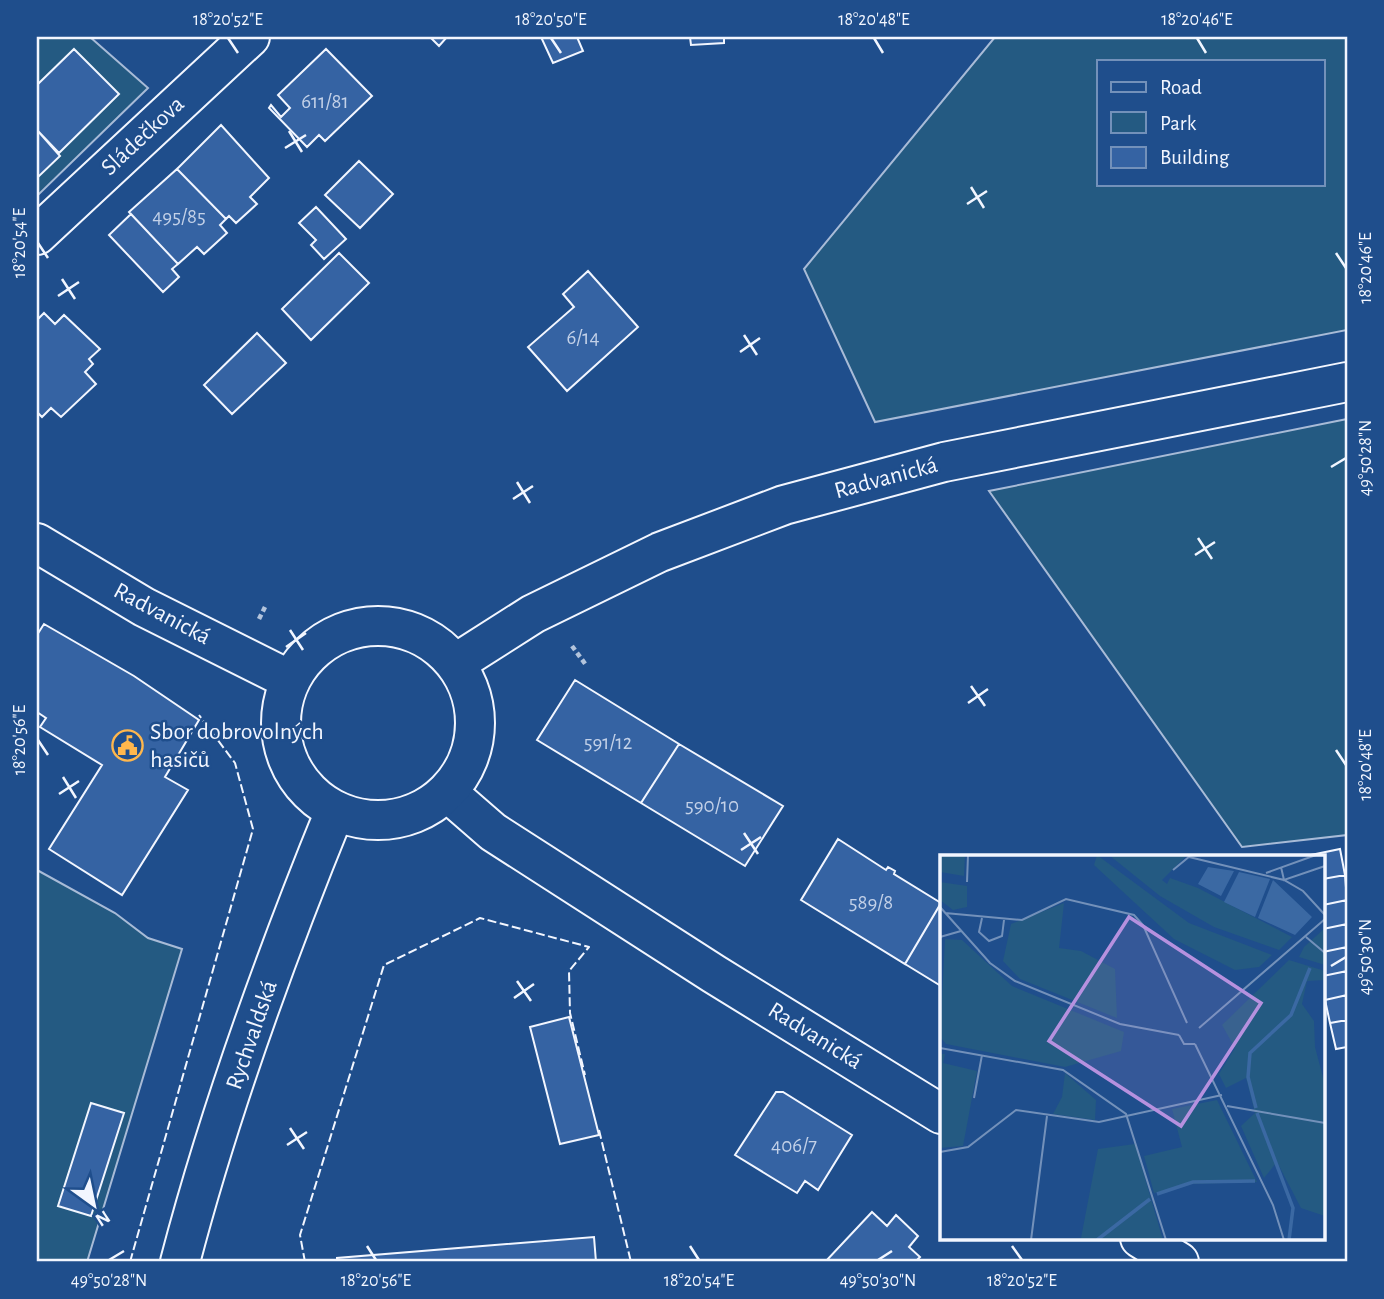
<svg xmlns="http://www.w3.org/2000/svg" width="1384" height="1299" font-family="'Alegreya Sans',sans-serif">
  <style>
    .green { fill: #245a82; stroke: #a8bbd7; stroke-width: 2; fill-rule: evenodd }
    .building { fill: #3563a3; stroke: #f2f6ff; stroke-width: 2 }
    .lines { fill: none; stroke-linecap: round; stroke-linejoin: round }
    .street-casing { stroke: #f2f6ff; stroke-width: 42 }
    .secondary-casing { stroke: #f2f6ff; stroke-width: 42 }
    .path { stroke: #b3c4dc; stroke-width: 4.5; stroke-dasharray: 5 3.5; stroke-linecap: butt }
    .street { stroke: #1f4e8c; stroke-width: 38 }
    .secondary { stroke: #1f4e8c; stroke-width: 38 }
    .fence { stroke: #f2f6ff; stroke-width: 2; stroke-dasharray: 9 3.5; stroke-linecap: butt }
    .ticks { fill: none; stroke: #f2f6ff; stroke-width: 2.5 }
    .labels { text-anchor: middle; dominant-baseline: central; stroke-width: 5; stroke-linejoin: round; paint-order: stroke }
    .number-label { font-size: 21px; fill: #c3d1e8 }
    .street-label { font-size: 24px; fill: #f2f6ff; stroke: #1f4e8c }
    .poi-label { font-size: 24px; fill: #f2f6ff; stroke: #1f4e8c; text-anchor: start }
    .inset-river { fill: none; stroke: #3b69a3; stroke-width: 3.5 }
    .inset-road { fill: none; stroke: #7391ba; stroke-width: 2 }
    .view { fill: #b691df; fill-opacity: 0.15; stroke: #b691df; stroke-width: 3.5 }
    .inset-edge { fill: none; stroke: #f2f6ff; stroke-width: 3.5 }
    .neatline { fill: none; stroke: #f2f6ff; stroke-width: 2.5 }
    .ticks-label { font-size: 18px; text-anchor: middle; fill: #f2f6ff }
  </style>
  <rect width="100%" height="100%" fill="#1f4e8c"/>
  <!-- green -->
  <path class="green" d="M37,37H90L148,88L37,196Z
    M995,37H1347V330L875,422L804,269ZM1099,61H1323V184H1099Z
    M1347,419V835L1242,847L989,491Z
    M37,870L115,913L148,938L182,949L87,1262H37Z"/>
  <!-- building -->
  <path class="building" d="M430,37H447L439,46Z
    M541,37H577L583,51L553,63Z
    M690,37H724V43L691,45Z
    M74,49L119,94L59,153L37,130V85Z
    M326,49L372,96L325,141L319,135L307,147L269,108L271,105L281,117L290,108L278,95Z
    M221,125L269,178L250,197L257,204L236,223L229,216L226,219L177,169Z
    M37,130L60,156L37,178Z
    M359,161L393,194L360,228L325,195Z
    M177,169L226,219L220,225L227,233L204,254L197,247L178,264L129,212Z
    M316,207L346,239L324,259L311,245L316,240L299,223Z
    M131,214L178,264L172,269L179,277L163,292L109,235Z
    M339,253L369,283L311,340L282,309Z
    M588,271L638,327L567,391L528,347L574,307L563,294Z
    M44,313L55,324L64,315L100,349L89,359L93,364L85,372L96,384L61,417L51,408L42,417L37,412V320Z
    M257,333L286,363L232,414L204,385Z
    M44,624L134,676L199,720L165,777L188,790L122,895L49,849L102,765L40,727L46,718L37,712V635Z
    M575,680L679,744L641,803L537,740Z
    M679,744L783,806L745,866L641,803Z
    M838,839L886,870L888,867L895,871L894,874L941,903L905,964L801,900Z
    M1340,849L1345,875L1323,879V856H1306Z
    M1345,875L1347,900L1323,905V879Z
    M1347,900V924L1323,929V905Z
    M941,903V986L905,964Z
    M1347,924V947L1323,952V929Z
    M1347,947V971L1323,976V952Z
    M1347,971V995L1325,1000L1323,976Z
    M1347,995V1020L1330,1023L1325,1000Z
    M569,1017L599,1135L560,1144L530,1027Z
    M1347,1020V1047L1336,1049L1330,1023Z
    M776,1092H783L852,1135L818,1190L805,1181L797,1193L735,1155Z
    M91,1103L124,1113L91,1216L58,1206Z
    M872,1212L887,1226L896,1215L918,1236L909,1247L920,1257L915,1262H825Z
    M594,1237L596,1262H337V1258Z"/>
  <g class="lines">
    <defs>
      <path id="street" d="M37,235L250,37
        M447,792L493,832L714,974L941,1114
        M1140,1238L1179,1262"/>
      <path id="secondary" d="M37,543L144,607L290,680
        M281 723a97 97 0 1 1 194 0a97 97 0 1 1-194 0Z
        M456,663L533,614L660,552L784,505L944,462L1347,382
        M180,1262C220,1109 275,958 335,811"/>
    </defs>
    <!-- street casing -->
    <use href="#street" class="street-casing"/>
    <!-- secondary casing -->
    <use href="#secondary" class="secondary-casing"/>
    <!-- path -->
    <path class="path" d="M259,619L265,607
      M572,646L586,665"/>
    <!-- street -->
    <use href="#street" class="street"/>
    <!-- secondary -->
    <use href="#secondary" class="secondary"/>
    <!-- fence -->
    <path class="fence" d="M599,1130L631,1262
      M130,1262L253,829L235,763L199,715
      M305,1262L300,1235L384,965L480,918L589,947L569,971L570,1013L585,1075"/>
  </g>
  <!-- ticks -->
  <path class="ticks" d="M228,38L238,53M551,38L561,53M874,38L883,53M1197,38L1206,53M289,131L302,152M285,148L306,135M971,187L984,208M967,204L987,191M38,243L48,258M1336,253L1346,268M62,279L75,299M58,296L79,282M744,335L757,355M740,352L760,338M1331,467L1346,458M517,482L530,503M513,499L533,486M1198,538L1212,559M1195,555L1215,542M290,630L303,650M286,647L306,633M971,686L985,706M968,703L988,689M38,740L48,755M1336,750L1346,765M63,777L76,798M59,794L79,781M744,833L758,854M741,850L761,837M1331,966L1346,957M517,981L531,1001M514,998L534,984M290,1128L304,1149M287,1145L307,1132M367,1246L376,1260M690,1246L699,1260M1012,1246L1022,1260M109,1260L124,1251M878,1260L892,1251"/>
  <!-- icons -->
  <defs>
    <symbol id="civic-ring" viewBox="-11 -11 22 22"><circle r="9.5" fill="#1f4e8c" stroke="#ffb74d" stroke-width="1.5"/><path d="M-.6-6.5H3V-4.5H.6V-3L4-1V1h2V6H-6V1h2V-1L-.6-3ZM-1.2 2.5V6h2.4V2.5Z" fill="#ffb74d"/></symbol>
  </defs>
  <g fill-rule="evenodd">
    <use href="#civic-ring" x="110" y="728" width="35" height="35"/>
  </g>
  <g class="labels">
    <!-- number labels -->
    <g class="number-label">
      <text x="325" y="101">611/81</text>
      <text x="179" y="216">495/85</text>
      <text x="583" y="337">6/14</text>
      <text x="608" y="742">591/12</text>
      <text x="712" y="805">590/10</text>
      <text x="871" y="902">589/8</text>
      <text x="794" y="1145">406/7</text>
    </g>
    <!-- street labels -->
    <g class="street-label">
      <text transform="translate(143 136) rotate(-43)">Sládečkova</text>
      <text transform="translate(886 478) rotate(-15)">Radvanická</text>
      <text transform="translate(162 614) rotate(28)">Radvanická</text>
      <text transform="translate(252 1035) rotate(-71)">Rychvaldská</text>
      <text transform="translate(815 1036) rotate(32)">Radvanická</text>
    </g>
    <!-- poi labels -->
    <g class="poi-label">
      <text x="150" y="732">Sbor dobrovolných<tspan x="150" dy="28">hasičů</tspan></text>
    </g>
  </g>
  <!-- overview -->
  <g transform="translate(940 855)">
    <rect width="385" height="385" fill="#1f4e8c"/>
    <path d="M0,0H25L24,21L0,17ZM157,0L249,68L332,100L319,112L295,115L234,84L154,10ZM169,0H247L222,25L227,29L230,23L258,33L352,82L339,95L274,72L220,41ZM0,27L27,31V52L13,55L0,45ZM124,48L119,93L141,96L175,114L177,163L80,124L63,106L71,69ZM385,73V110L359,102L364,92ZM5,84L22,85L72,131L184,177L181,196L125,212L6,189L0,182ZM349,105L385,116V125L367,126L362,149L374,166L375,192L385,230V361L361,353L337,307L324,323L301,271L315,258L306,223L286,233L279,219L295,193L282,170ZM0,199H5L3,208L37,216L23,291L0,293ZM125,218L156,245L155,265L113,259L122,242ZM277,245L317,327L252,329L214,338L204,301L242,292L232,254ZM195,289L223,385H122L141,383L158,294Z" fill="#245a82"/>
    <path d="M268,12L294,16L281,41L258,29ZM299,17L330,24L315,62L284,47ZM333,25L372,62L355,80L318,63Z" fill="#3b69a3"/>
    <path class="inset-river" d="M316,253L308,222L310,198L351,160L370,113M317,258L353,353L349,385M217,339L253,327L315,326M157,385L210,344"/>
    <path class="inset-road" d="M249,2L344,25L363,36L385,60M341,12L344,25L385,11M233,15L250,1M326,18L376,0M27,27L28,0M0,52L50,108L75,126L180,169L239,180M5,58L82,65L126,44L194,60L203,70L247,168M42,63L39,77L49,86L62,81L64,65M0,82L21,76M366,82L385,98M259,173L385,64M239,180L244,189H255M255,189L333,350L344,385M0,193L123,215L186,259L226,385M34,243L42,200M287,251L385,268M0,297L28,292L76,255L159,267L282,240M91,385L107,261"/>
    <path class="view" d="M189,62L321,148L241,271L109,186Z"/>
    <rect width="385" height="385" class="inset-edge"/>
  </g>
  <!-- border -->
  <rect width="1384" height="1299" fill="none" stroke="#1f4e8c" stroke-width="77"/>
  <!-- legend -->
  <rect x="1097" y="60" width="228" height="126" fill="#1f4e8c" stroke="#7391ba" stroke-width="2"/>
  <rect x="1111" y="82" width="35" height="10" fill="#1f4e8c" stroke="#7391ba" stroke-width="2"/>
  <text x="1160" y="94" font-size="21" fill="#f2f6ff">Road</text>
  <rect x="1111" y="112" width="35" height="21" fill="#245a82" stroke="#7391ba" stroke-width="2"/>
  <text x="1160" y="130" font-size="21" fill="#f2f6ff">Park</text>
  <rect x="1111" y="147" width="35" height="21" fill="#3563a3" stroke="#7391ba" stroke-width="2"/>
  <text x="1160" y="164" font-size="21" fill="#f2f6ff">Building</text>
  <!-- north arrow -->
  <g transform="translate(94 1205) rotate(147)" stroke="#1f4e8c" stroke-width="5" paint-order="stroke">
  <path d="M0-5L12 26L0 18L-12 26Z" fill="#f2f6ff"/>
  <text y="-10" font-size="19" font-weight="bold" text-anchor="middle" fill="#f2f6ff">N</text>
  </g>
  <rect x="38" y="38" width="1308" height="1222" class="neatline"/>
  <g class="ticks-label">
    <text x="228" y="25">18°20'52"E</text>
    <text x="551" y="25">18°20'50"E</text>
    <text x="874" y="25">18°20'48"E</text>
    <text x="1197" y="25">18°20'46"E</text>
    <text transform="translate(19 243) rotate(-90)" y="6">18°20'54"E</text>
    <text transform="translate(1365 268) rotate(-90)" y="6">18°20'46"E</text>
    <text transform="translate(1365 458) rotate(-90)" y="6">49°50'28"N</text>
    <text transform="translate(19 740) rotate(-90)" y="6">18°20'56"E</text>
    <text transform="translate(1365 765) rotate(-90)" y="6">18°20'48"E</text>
    <text transform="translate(1365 957) rotate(-90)" y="6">49°50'30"N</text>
    <text x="109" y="1286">49°50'28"N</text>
    <text x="376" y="1286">18°20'56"E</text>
    <text x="699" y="1286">18°20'54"E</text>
    <text x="878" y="1286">49°50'30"N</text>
    <text x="1022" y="1286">18°20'52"E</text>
  </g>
</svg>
